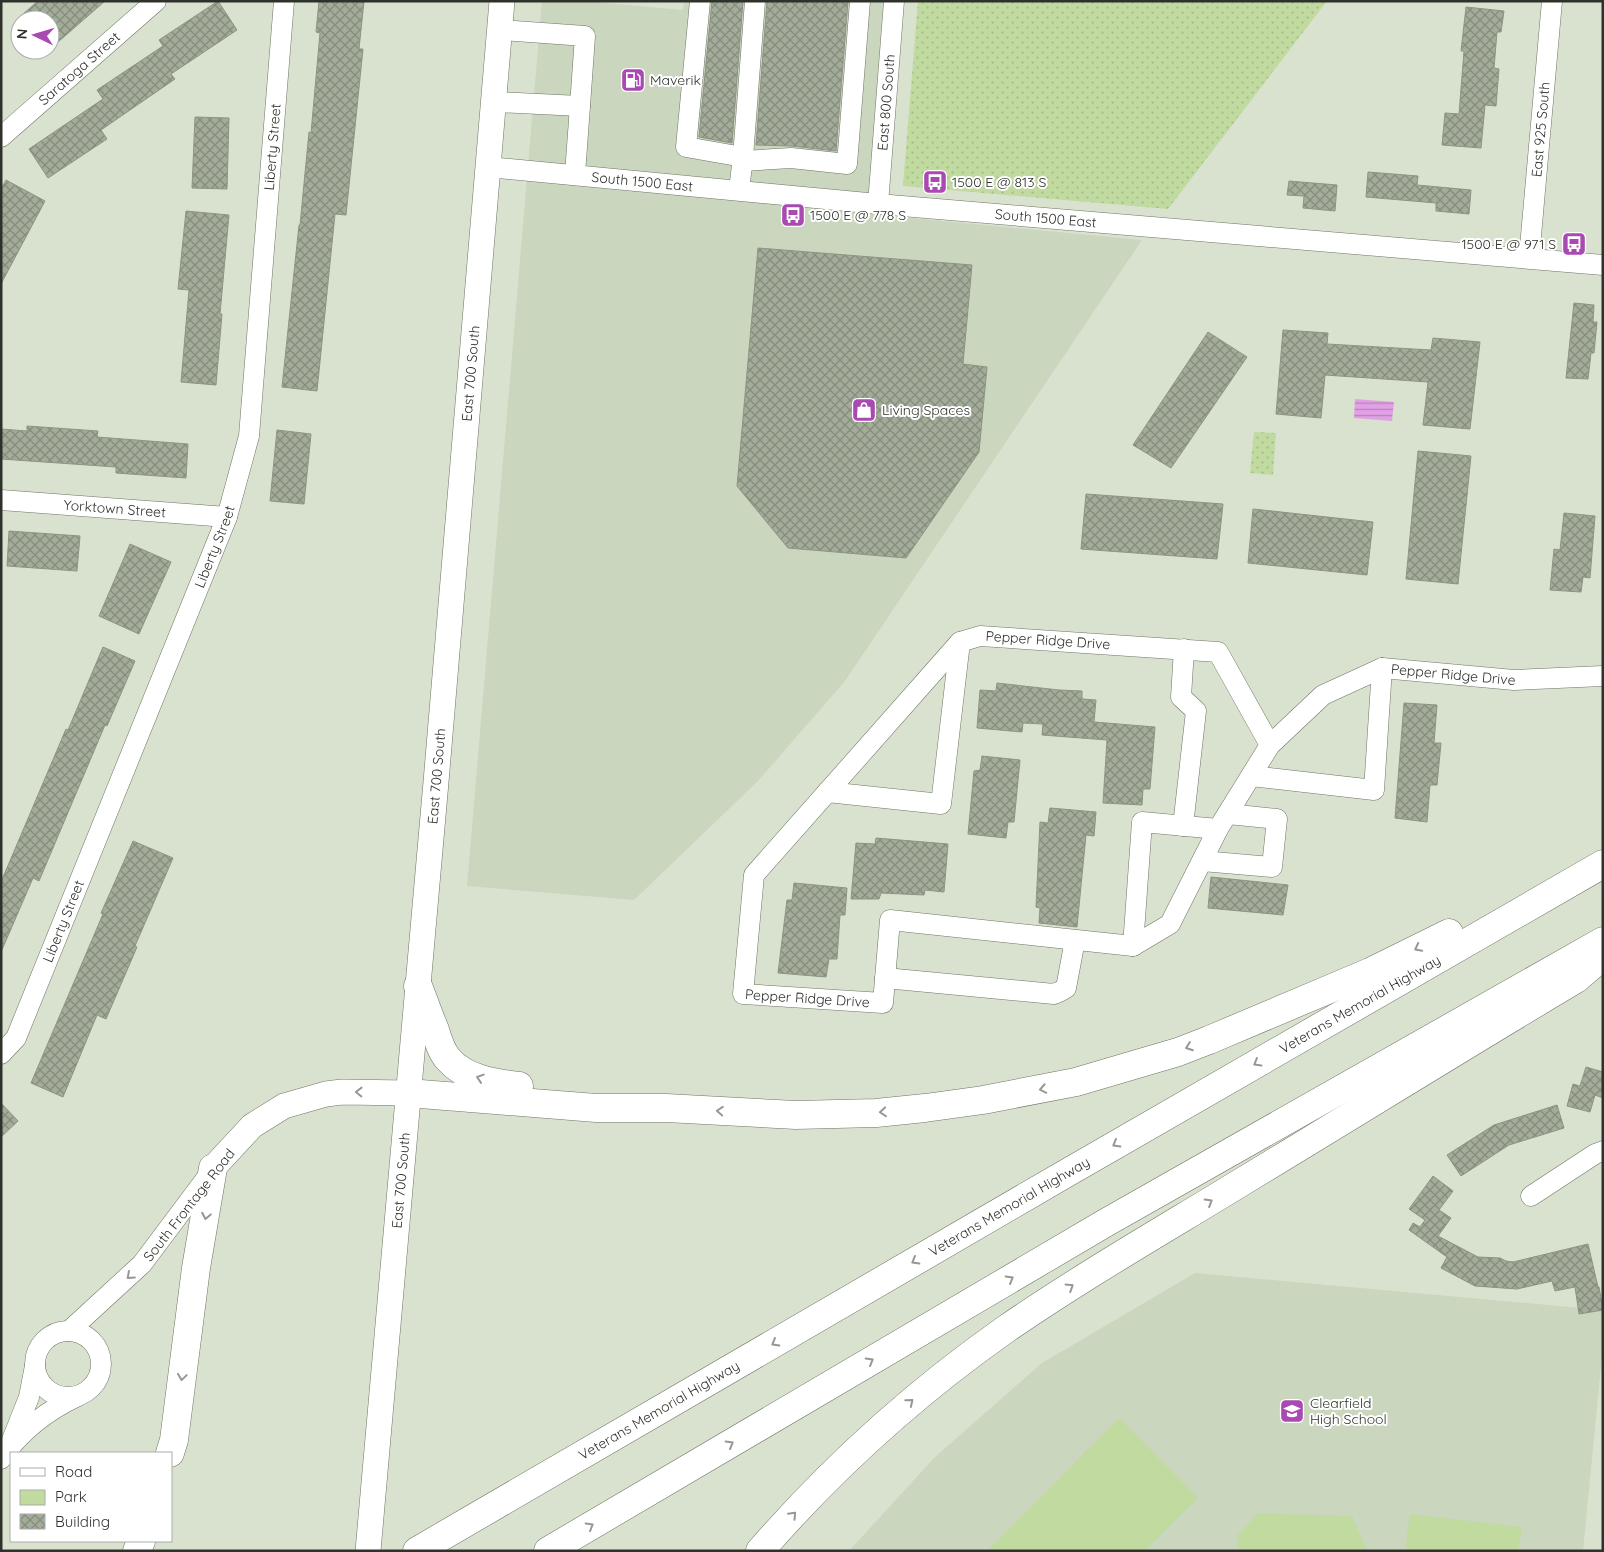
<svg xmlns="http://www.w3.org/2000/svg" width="1604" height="1552" font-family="Quicksand,sans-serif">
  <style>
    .built { fill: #cad6bd }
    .green { fill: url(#green-dots) }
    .pitch { fill: #c0daa0 }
    .water { fill: url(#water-rules) }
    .building { fill: url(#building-cross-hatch); stroke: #8c9483 }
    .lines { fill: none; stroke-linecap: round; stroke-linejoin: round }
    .minor-casing { stroke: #6d7564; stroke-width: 21 }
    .major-casing { stroke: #6d7564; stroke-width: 26 }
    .highway-casing { stroke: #6d7564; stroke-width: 29 }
    .minor { stroke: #fff; stroke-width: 20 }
    .major { stroke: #fff; stroke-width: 25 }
    .highway { stroke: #fff; stroke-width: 28 }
    .oneway { stroke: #969895 }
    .labels { text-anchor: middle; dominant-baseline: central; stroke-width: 4; stroke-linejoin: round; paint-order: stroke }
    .street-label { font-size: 14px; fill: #2e322b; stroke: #fff }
    .poi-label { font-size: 14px; fill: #2e322b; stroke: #fff; text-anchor: start }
  </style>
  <defs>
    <pattern id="green-dots" width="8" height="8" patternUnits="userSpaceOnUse" patternTransform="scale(1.25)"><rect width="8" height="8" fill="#c0daa0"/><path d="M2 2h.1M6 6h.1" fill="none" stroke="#a5bc8a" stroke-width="1.8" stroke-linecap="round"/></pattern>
    <pattern id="water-rules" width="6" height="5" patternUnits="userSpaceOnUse" patternTransform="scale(1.25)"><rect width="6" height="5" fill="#e2a0e7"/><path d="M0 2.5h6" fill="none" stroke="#b883bb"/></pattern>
    <pattern id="building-cross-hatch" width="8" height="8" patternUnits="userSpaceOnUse" patternTransform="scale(1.25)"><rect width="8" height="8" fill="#a3ab99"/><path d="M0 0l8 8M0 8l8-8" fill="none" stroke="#858c7d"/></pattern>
  </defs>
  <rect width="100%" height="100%" fill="#d9e2cf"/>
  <!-- built -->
  <path class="built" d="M542,1H583L683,10L684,1H888L868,214L1142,240L845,681L758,781L634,900L467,886Z
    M1195,1273L1603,1310V1346L1583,1551H849L934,1458L1042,1363Z"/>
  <!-- green -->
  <path class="green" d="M918,1H1327L1168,209L903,186Z
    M1254,432L1276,433L1273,475L1250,473Z"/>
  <!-- pitch -->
  <path class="pitch" d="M1119,1418L1198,1498L1144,1551H987Z
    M1258,1513L1352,1516L1367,1551H1238L1237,1536Z
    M1410,1514L1522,1527L1518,1551H1405Z"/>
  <!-- water -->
  <path class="water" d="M1355,399L1394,402L1392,421L1354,418Z"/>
  <!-- building -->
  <path class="building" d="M38,1H105L50,49V20H16Z
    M218,1L237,30L171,74L175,79L101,130L107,139L48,178L29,149L103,99L97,90L163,46L159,40Z
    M319,1H364L359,49H363L346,215L335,214L317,391L282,387L299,225H300L309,132L311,133L320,33L316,32Z
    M712,1H743L732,143L699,137Z
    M767,1H848L836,151L792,146L756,145Z
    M1466,7L1504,11L1501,32H1497L1494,68L1499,69L1496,106L1485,105L1481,148L1442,145L1445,113L1459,114L1464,51H1461Z
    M195,117L229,118L227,189L192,188Z
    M1368,172L1418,176L1417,185L1471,190L1469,214L1436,211V203L1366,197Z
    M6,180L45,201L1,284V189Z
    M1289,181L1337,185L1335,211L1303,208L1304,196L1287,195Z
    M186,211L229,215L220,314H222L216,385L181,382L189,290L178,289Z
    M758,248L972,265L963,364L987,367L979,452L906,558L788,548L737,486Z
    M1574,303L1594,305L1593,322H1597L1594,353H1591L1588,379L1566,378Z
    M1283,330L1328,333L1327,344L1431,350L1433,338L1480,342L1470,429L1423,425L1428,382L1325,375L1321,418L1276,414Z
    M1208,332L1247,357L1171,468L1133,445Z
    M27,426L98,431L97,437L188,444L186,478L116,473V467L1,459V429L27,431Z
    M277,430L311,434L304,504L270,501Z
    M1418,451L1471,456L1458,584L1406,579Z
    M1086,494L1223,504L1217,559L1081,549Z
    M1253,509L1373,522L1367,575L1248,563Z
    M1564,513L1595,516L1590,578L1583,577L1581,592L1550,590L1554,549L1560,550Z
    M9,531L80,536L77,571L7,566Z
    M130,544L171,562L139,634L99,616Z
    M103,647L135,661L107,726L105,725L39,881L33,878L1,952V882L66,729L68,730Z
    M997,683L1059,690L1082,691V699L1096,700L1094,722L1155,727L1150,789H1143L1142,805L1103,803L1107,740L1042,735L1043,724L1023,723L1022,732L977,728L980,690L996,691Z
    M1404,703L1437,705L1434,743H1441L1437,785H1430L1427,822L1395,818Z
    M982,756L1020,760L1014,822H1008L1006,838L968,834L974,771L980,770Z
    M1050,808L1096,812L1094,836L1086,835L1077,927L1039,923L1040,908L1036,907L1040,822L1048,823Z
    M876,838L948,844L944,892L925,890L924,895L881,893L879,899H851L856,843L875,844Z
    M133,841L173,858L135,946L137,947L106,1019L97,1015L63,1097L31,1083L103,914L101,913Z
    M1211,877L1288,885L1283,915L1208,908Z
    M794,883L847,888L845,915H840L837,959H829L826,977L778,973L787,900H792Z
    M1586,1067L1603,1072V1098L1595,1095L1590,1112L1567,1106L1573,1084L1580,1086Z
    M1,1103L18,1121L1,1137Z
    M1557,1105L1564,1128L1509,1145L1461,1176L1447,1155L1494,1125Z
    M1433,1176L1453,1191L1439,1210L1451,1218L1438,1236L1478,1257L1500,1258L1506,1261L1513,1262L1588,1244L1598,1287H1599L1603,1310L1579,1314L1575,1287L1555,1291L1552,1281L1517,1289L1475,1286L1441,1268L1447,1257L1409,1230L1413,1223L1420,1227L1425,1220L1409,1209Z"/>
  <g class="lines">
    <defs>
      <g id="minor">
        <path d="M700,1L686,147L743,157"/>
        <path d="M500,30L585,36L580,106"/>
        <path d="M495,102L580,106L575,174"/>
        <path id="s1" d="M1,137L156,1"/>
        <path d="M743,161L791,158L847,164L860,1"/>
        <path id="s2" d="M488,167L878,204L1603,265"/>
        <path d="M739,190L743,157L755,1"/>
        <path id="s3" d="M878,204L894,1"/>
        <path id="s4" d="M1529,258L1552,1"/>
        <path id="s5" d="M1,500L227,517"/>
        <path id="s6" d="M1270,745L1218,652L980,636L960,642L754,875L743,994L883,1003L890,920L1133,946L1170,924L1218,829L1270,745L1323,695L1382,668L1514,680L1603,676"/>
        <path d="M1251,776L1374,790L1382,668"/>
        <path d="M827,792L941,804L960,642"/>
        <path d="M1183,826L1196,711L1181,697L1184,649"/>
        <path d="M1202,861L1272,867L1277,819L1228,814"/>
        <path d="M1133,946L1142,822L1218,829"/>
        <path d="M885,978L1054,994L1061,991L1066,988L1075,940"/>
        <path id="s7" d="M1,1054L16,1038L227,517L249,436L284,1"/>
        <path d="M1531,1196L1595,1154L1603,1151"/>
        <path d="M69,1331L142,1264L211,1172"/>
        <circle cx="68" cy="1364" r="33"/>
        <path d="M12,1440L29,1397L35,1366"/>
        <path d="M1,1459C20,1432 48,1410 78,1396"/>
      </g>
      <g id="major">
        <path d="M213,1168L252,1126L284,1106L326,1094L342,1092L408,1093"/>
        <path id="s8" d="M368,1551L436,782L502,1"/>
      </g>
      <g id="highway">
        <path d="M418,986C424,1001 429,1016 435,1030C438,1040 441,1051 448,1059C465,1079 494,1083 519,1086"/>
        <path d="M408,1093L596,1108H666L796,1115L876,1113L925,1108L983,1100L1076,1082L1178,1052L1209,1040L1370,972L1449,933"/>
        <path d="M170,1453L174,1440L196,1268L213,1168"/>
        <path d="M137,1551L141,1541"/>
        <path id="s9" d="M417,1551L1065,1174L1603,864"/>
        <path d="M548,1551L1107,1222L1603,941"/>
        <path d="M760,1551C833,1467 915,1393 1006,1329C1083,1276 1165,1229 1245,1180C1356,1113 1465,1045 1576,979L1603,956"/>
      </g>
    </defs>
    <!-- minor casing -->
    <use href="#minor" class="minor-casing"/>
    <!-- major casing -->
    <use href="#major" class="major-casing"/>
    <!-- highway casing -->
    <use href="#highway" class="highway-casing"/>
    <!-- minor -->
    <use href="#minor" class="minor"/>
    <!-- major -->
    <use href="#major" class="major"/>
    <!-- highway -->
    <use href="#highway" class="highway"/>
  </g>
  <!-- one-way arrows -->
  <defs><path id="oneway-chevron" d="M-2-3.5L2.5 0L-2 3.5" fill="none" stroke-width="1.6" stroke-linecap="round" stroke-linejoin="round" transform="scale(1.25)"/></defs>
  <g class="oneway">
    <use href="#oneway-chevron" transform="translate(1418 948) rotate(153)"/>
    <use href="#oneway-chevron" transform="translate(1189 1047) rotate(160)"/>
    <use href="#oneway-chevron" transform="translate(1257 1063) rotate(150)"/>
    <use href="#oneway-chevron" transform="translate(480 1078) rotate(-162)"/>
    <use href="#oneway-chevron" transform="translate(1043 1089) rotate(169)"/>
    <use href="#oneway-chevron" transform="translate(359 1092) rotate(-179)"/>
    <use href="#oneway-chevron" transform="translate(720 1111) rotate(-176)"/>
    <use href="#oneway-chevron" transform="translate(883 1112) rotate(175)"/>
    <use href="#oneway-chevron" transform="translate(1116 1144) rotate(150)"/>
    <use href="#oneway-chevron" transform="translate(1209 1202) rotate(-31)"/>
    <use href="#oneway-chevron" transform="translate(206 1216) rotate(101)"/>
    <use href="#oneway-chevron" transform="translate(915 1261) rotate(150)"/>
    <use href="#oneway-chevron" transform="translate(130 1276) rotate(138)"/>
    <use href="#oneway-chevron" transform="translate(1010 1279) rotate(-30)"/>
    <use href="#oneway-chevron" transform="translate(1070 1287) rotate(-32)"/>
    <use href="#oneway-chevron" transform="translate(775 1343) rotate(150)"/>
    <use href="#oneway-chevron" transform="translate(870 1361) rotate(-30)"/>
    <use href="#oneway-chevron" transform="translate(182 1377) rotate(98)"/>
    <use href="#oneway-chevron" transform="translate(910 1402) rotate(-40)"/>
    <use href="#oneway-chevron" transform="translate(730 1444) rotate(-30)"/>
    <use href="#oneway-chevron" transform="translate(793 1515) rotate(-47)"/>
    <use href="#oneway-chevron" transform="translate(590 1526) rotate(-30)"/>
  </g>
  <!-- icons -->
  <defs>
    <symbol id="fuel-square" viewBox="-11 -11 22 22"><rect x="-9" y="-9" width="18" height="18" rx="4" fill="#a94ab2" stroke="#fff"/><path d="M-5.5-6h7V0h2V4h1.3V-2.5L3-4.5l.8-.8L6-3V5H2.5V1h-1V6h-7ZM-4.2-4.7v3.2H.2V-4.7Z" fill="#fff"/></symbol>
    <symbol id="bus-square" viewBox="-11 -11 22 22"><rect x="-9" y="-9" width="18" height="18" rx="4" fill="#a94ab2" stroke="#fff"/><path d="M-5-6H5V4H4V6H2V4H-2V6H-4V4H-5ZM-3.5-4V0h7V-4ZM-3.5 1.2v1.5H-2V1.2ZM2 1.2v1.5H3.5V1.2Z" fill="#fff"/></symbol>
    <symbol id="shop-square" viewBox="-11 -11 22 22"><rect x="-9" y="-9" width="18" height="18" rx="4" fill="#a94ab2" stroke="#fff"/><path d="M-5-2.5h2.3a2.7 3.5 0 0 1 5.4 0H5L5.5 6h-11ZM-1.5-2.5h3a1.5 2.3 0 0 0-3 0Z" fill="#fff"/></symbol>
    <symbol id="school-square" viewBox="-11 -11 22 22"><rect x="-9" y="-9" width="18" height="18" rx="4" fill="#a94ab2" stroke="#fff"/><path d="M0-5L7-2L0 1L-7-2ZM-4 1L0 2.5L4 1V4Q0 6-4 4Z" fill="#fff"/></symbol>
  </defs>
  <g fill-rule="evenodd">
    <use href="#fuel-square" x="619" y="66" width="28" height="28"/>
    <use href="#bus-square" x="921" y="168" width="28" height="28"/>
    <use href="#bus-square" x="779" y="201" width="28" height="28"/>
    <use href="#bus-square" x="1560" y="230" width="28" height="28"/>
    <use href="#shop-square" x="850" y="396" width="28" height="28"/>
    <use href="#school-square" x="1278" y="1397" width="28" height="28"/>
  </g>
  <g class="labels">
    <!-- street labels -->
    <g class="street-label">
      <text stroke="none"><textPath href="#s1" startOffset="104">Saratoga Street</textPath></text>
      <text stroke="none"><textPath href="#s3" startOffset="102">East 800 South</textPath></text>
      <text stroke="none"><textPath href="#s4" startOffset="129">East 925 South</textPath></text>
      <text stroke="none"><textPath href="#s7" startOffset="958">Liberty Street</textPath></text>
      <text stroke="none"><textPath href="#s2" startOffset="155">South 1500 East</textPath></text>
      <text stroke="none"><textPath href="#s2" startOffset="560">South 1500 East</textPath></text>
      <text stroke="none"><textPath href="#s8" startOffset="1182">East 700 South</textPath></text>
      <text stroke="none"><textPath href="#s5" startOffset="114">Yorktown Street</textPath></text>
      <text stroke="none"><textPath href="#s7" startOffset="552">Liberty Street</textPath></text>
      <text transform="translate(1048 640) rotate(4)">Pepper Ridge Drive</text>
      <text stroke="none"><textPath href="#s6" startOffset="1722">Pepper Ridge Drive</textPath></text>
      <text stroke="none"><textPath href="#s8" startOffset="778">East 700 South</textPath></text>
      <text stroke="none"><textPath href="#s7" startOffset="148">Liberty Street</textPath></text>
      <text stroke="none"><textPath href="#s6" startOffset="861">Pepper Ridge Drive</textPath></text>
      <text stroke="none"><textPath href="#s9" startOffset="1090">Veterans Memorial Highway</textPath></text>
      <text stroke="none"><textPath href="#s8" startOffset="372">East 700 South</textPath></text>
      <text transform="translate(189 1205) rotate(-52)">South Frontage Road</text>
      <text stroke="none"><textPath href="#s9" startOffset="685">Veterans Memorial Highway</textPath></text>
      <text stroke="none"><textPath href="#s9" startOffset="280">Veterans Memorial Highway</textPath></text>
    </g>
    <!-- poi labels -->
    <g class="poi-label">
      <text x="650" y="80">Maverik</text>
      <text x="952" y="182">1500 E @ 813 S</text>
      <text x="810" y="215">1500 E @ 778 S</text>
      <text x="1556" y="244" text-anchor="end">1500 E @ 971 S</text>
      <text x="882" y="410">Living Spaces</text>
      <text x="1310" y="1403">Clearfield<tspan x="1310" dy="16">High School</tspan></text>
    </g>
  </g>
  <!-- border -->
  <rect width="1604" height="1552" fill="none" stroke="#2e322b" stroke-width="5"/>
  <!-- legend -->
  <rect x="10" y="1452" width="162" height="90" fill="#ffffff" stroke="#abadaa"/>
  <rect x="20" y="1468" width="25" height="8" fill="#ffffff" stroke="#abadaa"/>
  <text x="55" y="1477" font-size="15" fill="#2e322b">Road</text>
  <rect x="20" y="1490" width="25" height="15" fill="#c0daa0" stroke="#abadaa"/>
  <text x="55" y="1502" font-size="15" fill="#2e322b">Park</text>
  <rect x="20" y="1514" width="25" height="15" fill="url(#building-cross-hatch)" stroke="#abadaa"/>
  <text x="55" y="1527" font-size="15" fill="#2e322b">Building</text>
  <!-- north arrow -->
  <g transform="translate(35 35) rotate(275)"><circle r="24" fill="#ffffff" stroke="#abadaa"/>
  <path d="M0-4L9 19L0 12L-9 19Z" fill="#a94ab2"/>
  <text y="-8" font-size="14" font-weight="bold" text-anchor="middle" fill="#2e322b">N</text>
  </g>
</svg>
